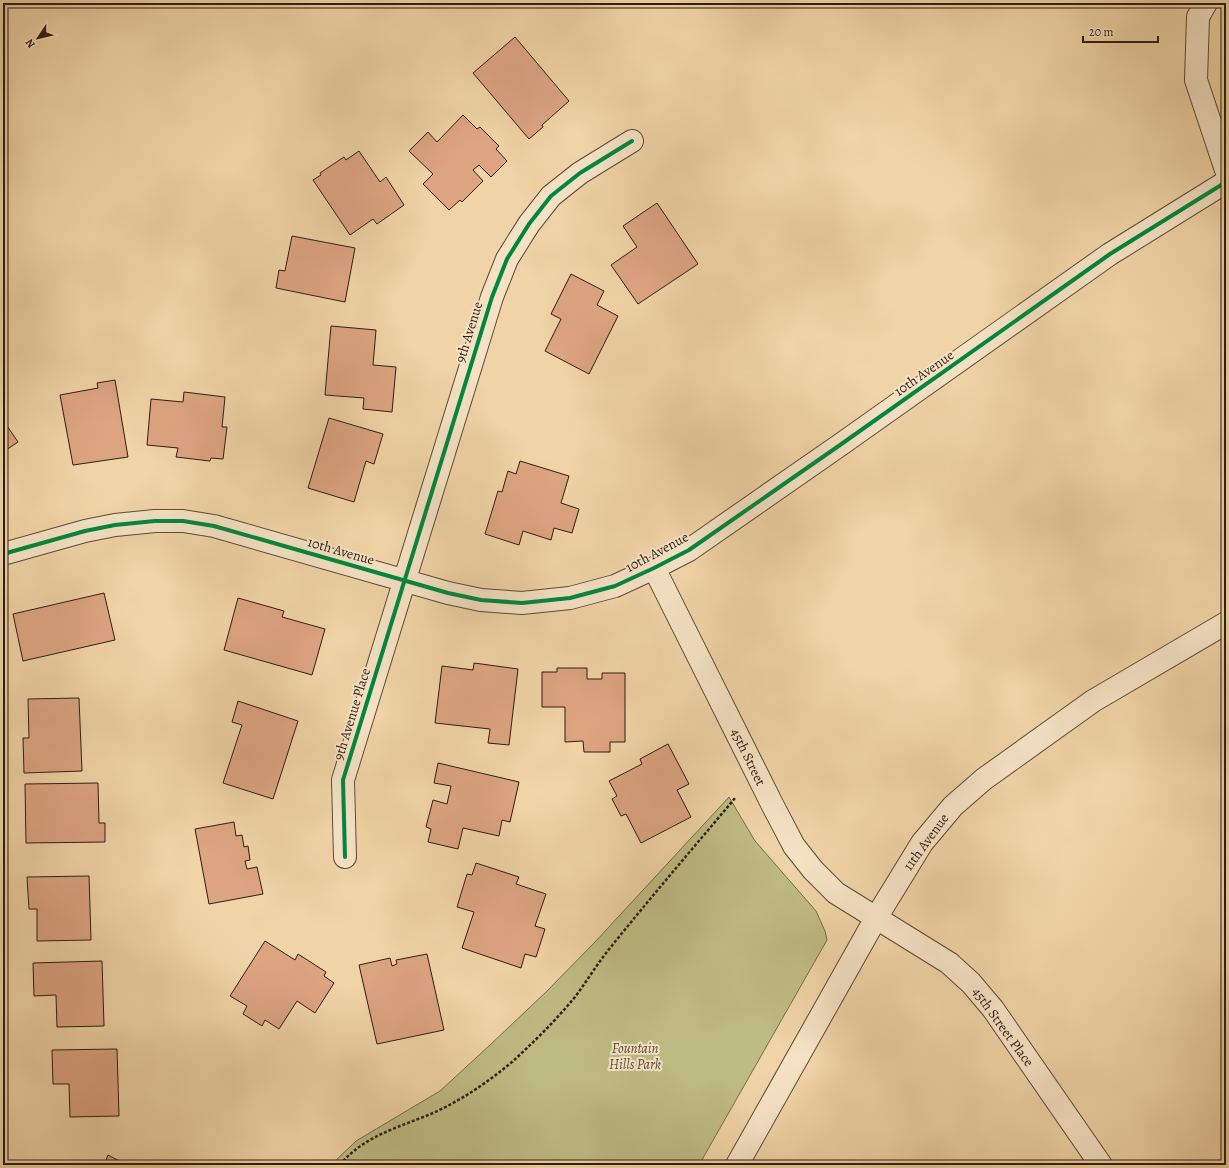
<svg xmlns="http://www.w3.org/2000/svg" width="1229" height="1168" font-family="Alegreya,serif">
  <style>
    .green { fill: #bebb83; stroke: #766c4a }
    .building { fill: #dda482; stroke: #2e1d11 }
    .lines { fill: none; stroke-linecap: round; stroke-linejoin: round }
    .minor-casing { stroke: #5e4a36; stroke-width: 24 }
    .path { stroke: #2e1d11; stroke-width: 2.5; stroke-dasharray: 3 2; stroke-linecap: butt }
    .minor { stroke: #f5e2c5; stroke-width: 22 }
    .cycleway-casing { stroke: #f5e2c5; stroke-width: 6 }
    .cycleway { stroke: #00873e; stroke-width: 4 }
    .labels { text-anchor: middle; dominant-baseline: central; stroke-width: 4; stroke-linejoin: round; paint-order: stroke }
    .street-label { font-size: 14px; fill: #2e1d11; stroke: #f5e2c5 }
    .park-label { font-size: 14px; font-style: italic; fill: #594c33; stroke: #f5e2c5 }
  </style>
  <rect width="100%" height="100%" fill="#f0d3a6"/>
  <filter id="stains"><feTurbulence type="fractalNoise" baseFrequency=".005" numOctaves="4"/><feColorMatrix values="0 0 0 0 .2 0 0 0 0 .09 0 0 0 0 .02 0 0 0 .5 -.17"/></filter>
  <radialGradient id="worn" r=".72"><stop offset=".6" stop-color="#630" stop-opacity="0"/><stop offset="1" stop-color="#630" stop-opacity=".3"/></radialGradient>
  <!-- green -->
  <path class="green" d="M729,797L755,841L816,911L825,931L827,940L699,1165H331L356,1141L440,1091L490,1045L546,992L595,942Z"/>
  <!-- building -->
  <path class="building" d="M515,37L569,101L542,125L543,127L529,139L473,73Z
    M463,115L477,129L480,127L499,146L496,149L507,161L491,177L479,165L473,170L483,181L462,202L460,200L449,210L423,184L433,174L409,151L428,132L437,142Z
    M359,151L380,182L386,177L404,205L377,224L373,219L350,235L313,180L321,175L320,173L344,157L346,160Z
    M657,203L698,264L638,304L611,265L637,247L623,226Z
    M292,236L355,248L345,302L276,288L279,270L285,271Z
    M571,274L604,291L597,305L618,316L589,374L545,351L561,319L551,314Z
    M331,326L376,330L373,365L396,367L392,412L363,409L364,398L325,395Z
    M115,380L128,457L73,465L60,395L98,388L97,383Z
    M184,392L225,397L222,427H227L223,459L211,458L210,461L176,457L178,448L147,445L151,399L183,402Z
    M329,418L383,434L374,464L366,461L354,502L308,488Z
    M3,420L18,442L3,452Z
    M520,461L569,476L561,503L579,509L572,533L554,528L551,540L523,531L519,545L485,534L498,491L502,492L508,471L516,474Z
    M104,593L115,640L23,661L13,614Z
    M238,598L284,611L282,617L325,629L312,675L224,650Z
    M474,663L518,669L509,745L488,743L490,729L435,723L442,666L473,670Z
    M557,668H587V679H602V673H625V742H610V752H584L583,741L565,742V707H542V672H557Z
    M79,698L82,771L24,773L23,738H29L28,699Z
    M238,701L298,721L273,799L223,783L242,725L232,722Z
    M668,744L689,784L677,790L691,817L641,843L626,814L621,816L612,799L617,796L609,781L642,764L640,759Z
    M438,763L519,782L510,822L502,820L499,836L463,828L458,849L428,842L431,829L426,827L433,800L447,804L451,786L434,783Z
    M98,783L99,823H105V842L26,843L25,784Z
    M234,822L236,836L242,835L244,847L248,846L250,860L245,861L247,869L257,867L263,894L209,904L195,829Z
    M476,863L519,877L516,884L546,894L535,926L545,929L536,957L525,954L521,968L462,948L474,912L457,907L467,874L472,875Z
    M89,876L91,940L37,941V909H29L27,877Z
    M265,941L295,960L298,954L326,972L324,976L334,983L315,1013L297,1001L279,1029L265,1020L262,1026L243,1014L247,1006L230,996Z
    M427,954L444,1030L377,1044L359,965L390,958L392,966L397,964L396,960Z
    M102,961L104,1026L57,1027L56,995L34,996L33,963Z
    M117,1049L119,1116L70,1117L69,1084H53L52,1050Z
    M108,1155L127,1165H104Z"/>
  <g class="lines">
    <defs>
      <path id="minor" d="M1206,3L1198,17L1196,80L1226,170
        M3,554L85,531L115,525L155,521H183L214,526L448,593L481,600L522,603L570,598L615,586L654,568L689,550L840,445L1110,254L1226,182
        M654,568L773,806L794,846L813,870L836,893L949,963L971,983L993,1009L1101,1165
        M345,857L343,780L492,297L507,259L529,224L551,196L580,173L632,141
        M737,1165L876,918L922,843L953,806L984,779L1093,701L1226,623"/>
    </defs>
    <!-- minor casing -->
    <use href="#minor" class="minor-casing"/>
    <!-- path -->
    <path class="path" d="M340,1165C363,1136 400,1127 433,1113C462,1100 488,1082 512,1062C534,1042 556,1020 575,997C587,981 597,964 610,948C651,897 694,847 736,797"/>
    <!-- minor -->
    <use href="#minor" class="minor"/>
    <defs>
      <path id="cycleway" d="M3,554L85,531L115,525L155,521H183L214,526L448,593L481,600L522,603L570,598L615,586L654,568L689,550L840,445L1110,254L1226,182
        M345,857L343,780L492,297L507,259L529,224L551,196L580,173L632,141"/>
    </defs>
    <!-- cycleway casing -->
    <use href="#cycleway" class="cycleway-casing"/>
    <!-- cycleway -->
    <use href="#cycleway" class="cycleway"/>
  </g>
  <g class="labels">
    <!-- street labels -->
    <g class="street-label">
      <text transform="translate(469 332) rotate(-73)">9th Avenue</text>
      <text transform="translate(924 373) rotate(-35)">10th Avenue</text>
      <text transform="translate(341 551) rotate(16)">10th Avenue</text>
      <text transform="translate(657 552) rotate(-28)">10th Avenue</text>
      <text transform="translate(352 714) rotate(-73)">9th Avenue Place</text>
      <text transform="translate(748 757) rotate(64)">45th Street</text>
      <text transform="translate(926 842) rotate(-54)">11th Avenue</text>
      <text transform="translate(1003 1027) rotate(54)">45th Street Place</text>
    </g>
    <!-- park labels -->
    <g class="park-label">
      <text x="635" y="1048">Fountain<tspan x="635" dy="16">Hills Park</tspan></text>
    </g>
  </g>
  <!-- margin -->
  <rect width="1229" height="1168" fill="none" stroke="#f0d3a6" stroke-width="16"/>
  <rect x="4" y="4" width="1221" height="1160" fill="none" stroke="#2e1d11" stroke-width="2"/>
  <rect x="8" y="8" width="1213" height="1152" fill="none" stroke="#2e1d11"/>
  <!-- north arrow -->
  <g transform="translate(38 38) rotate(235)" stroke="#f5e2c5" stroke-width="3" paint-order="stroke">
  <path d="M0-3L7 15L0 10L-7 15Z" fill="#2e1d11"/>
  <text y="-6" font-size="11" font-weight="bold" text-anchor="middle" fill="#2e1d11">N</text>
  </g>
  <!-- scale -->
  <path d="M1083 36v6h75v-6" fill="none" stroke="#2e1d11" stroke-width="2"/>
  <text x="1089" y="36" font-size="12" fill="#2e1d11" stroke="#f5e2c5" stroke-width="3" paint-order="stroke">20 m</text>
  <rect width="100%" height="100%" filter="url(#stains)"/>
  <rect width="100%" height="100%" fill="url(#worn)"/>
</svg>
